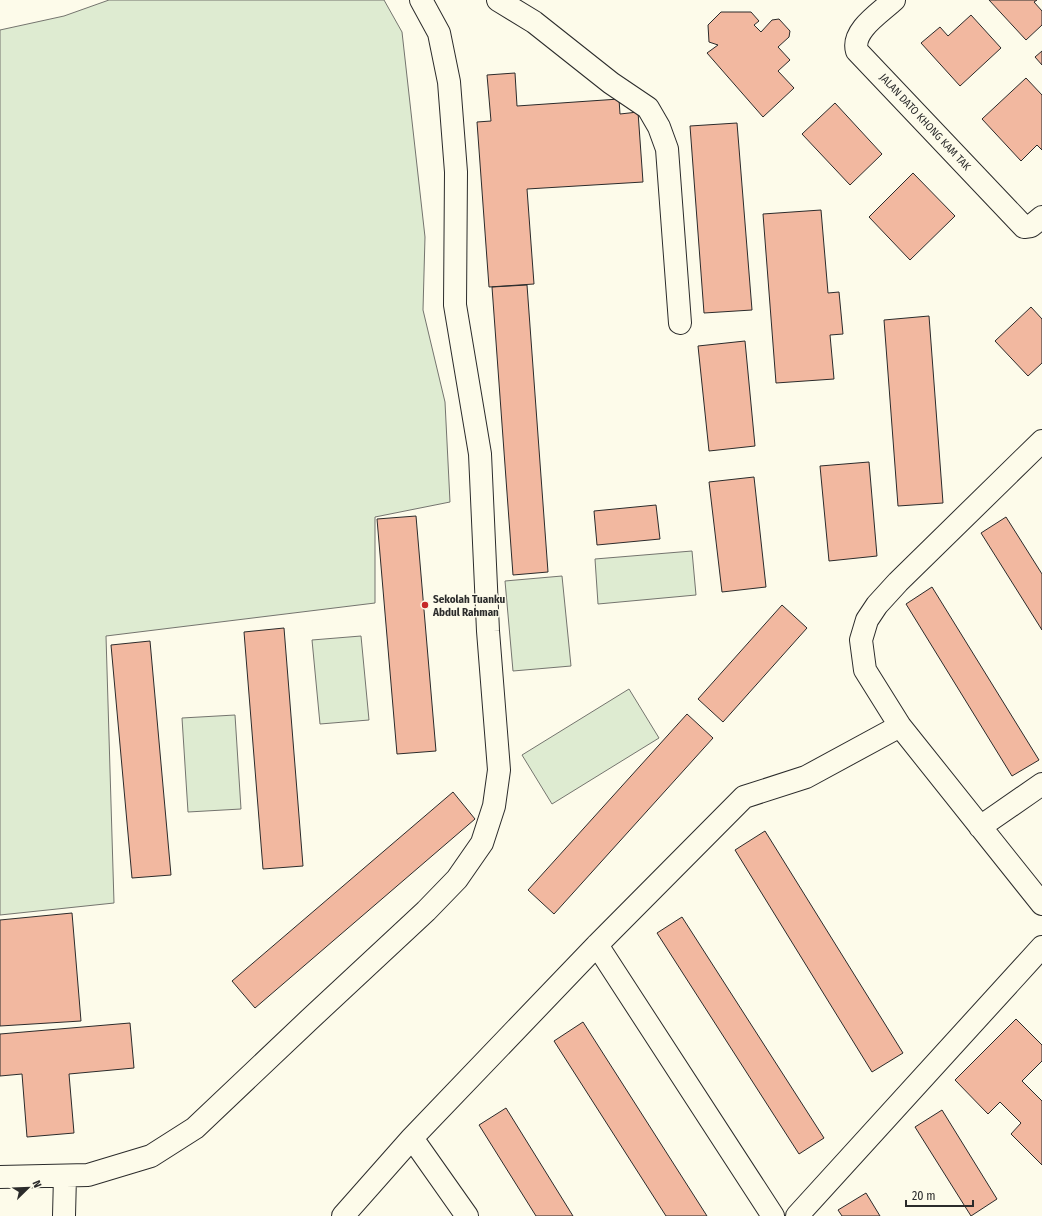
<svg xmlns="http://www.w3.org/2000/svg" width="1042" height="1216" font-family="'Fira Sans Condensed',sans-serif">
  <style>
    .green { fill: #deebd1; stroke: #74746e }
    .building { fill: #f2b8a0; stroke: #2b2b2b }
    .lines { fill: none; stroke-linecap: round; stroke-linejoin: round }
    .minor-casing { stroke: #2b2b2b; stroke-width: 24 }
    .minor { stroke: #fdfbea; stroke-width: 22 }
    .poi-dot { fill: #c62828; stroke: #fdfbea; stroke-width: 1.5 }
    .labels { text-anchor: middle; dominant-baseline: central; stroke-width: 3; stroke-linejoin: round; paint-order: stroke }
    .street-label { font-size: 11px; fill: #2b2b2b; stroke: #fdfbea }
    .poi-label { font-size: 11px; font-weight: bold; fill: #2b2b2b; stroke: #fdfbea; text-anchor: start }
  </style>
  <rect width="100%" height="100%" fill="#fdfbea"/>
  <!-- green -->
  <path class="green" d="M109,0H384L402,32L425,237L423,310L445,402L450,502L375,517V603L106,636L114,903L0,915V30L64,16Z
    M692,551L696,595L598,604L595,559Z
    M562,576L571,666L513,671L505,581Z
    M361,636L369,720L320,724L312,640Z
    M629,689L659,738L552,804L522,755Z
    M235,715L241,809L188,812L182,718Z"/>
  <!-- building -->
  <path class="building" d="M989,0H1037L1034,2L1042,11V25L1026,40Z
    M721,12H751L759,21L754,25L761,32L772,20L779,19L790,31L789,37L778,47L790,60L778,71L794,88L763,117L707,53L718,45L709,42L708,25Z
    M971,15L1001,48L960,86L921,43L940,27L948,36Z
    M1042,51V65L1035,57Z
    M515,73L517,106L619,99L620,114L638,112L643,182L527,189L534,284L489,287L477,122L491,121L487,75Z
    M1026,78L1042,95V150L1037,145L1021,161L982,119Z
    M835,103L882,154L850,185L802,134Z
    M737,123L752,310L704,313L690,126Z
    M913,173L955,216L910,260L869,217Z
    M821,210L828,293L839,292L843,334L830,335L834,379L776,383L763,214Z
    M527,285L548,572L513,575L492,287Z
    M1031,307L1042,319V363L1028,376L995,341Z
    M929,316L943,503L898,506L884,320Z
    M745,341L755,446L709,451L698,346Z
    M869,462L877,556L829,561L820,466Z
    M754,477L766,587L722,592L709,482Z
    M656,505L660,539L597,545L594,511Z
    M416,516L436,751L397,754L377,519Z
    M1006,517L1042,574V630L981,533Z
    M932,587L1039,760L1012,776L906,604Z
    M782,605L807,628L723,722L698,699Z
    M284,628L303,866L263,869L244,632Z
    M150,641L171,875L132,878L111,645Z
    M687,714L713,738L554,914L528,890Z
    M453,792L475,819L255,1008L232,981Z
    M765,831L903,1053L872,1072L735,850Z
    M72,913L81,1021L0,1026V920Z
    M682,917L824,1138L799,1154L657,933Z
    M1016,1019L1042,1045V1061L1022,1081L1042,1101V1165L1011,1134L1021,1123L1000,1102L988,1114L955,1080Z
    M583,1022L707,1216H666L554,1041Z
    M130,1023L134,1068L69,1074L74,1133L27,1137L22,1074L0,1076V1034Z
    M506,1108L573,1216H536L479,1125Z
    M942,1110L997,1199L971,1216L915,1127Z
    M866,1193L880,1216H842L838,1210Z"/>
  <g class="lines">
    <defs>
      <path id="minor" d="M498,0L534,22L611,83L648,108L659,127L667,149L680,323
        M894,0C880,13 851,31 857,51L1024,227L1031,226L1042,217
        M1042,441L898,582L877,605L867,620L861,640L865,670L900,726L1042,904
        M980,827L1042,784
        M597,945L773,1216
        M412,1138L467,1216
        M0,1177L88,1175L151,1156L195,1128L310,1019L426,911L457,879L482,843L494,806L499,770L488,631L480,454L455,305L456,172L449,82L439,33L421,0
        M64,1216L65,1176
        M343,1216L412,1138L597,945L744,797L806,777L900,726
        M797,1216L1042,947"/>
    </defs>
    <!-- minor casing -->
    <use href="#minor" class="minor-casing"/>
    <!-- minor -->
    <use href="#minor" class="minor"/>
  </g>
  <!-- markers -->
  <circle class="poi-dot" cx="425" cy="605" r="4"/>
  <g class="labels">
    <!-- street labels -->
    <g class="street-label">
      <text transform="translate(925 122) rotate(47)">JALAN DATO KHONG KAM TAK</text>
    </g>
    <!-- poi labels -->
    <g class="poi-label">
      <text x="433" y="599">Sekolah Tuanku<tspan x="433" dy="13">Abdul Rahman</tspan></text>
    </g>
  </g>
  <!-- north arrow -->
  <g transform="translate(28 1188) rotate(67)" stroke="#fdfbea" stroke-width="3" paint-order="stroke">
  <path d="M0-3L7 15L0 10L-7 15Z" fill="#2b2b2b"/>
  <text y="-6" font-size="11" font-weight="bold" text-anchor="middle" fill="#2b2b2b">N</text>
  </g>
  <!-- scale -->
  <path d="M906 1200v6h67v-6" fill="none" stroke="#2b2b2b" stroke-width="2"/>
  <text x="912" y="1200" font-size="12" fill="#2b2b2b" stroke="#fdfbea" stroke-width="3" paint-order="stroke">20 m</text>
</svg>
